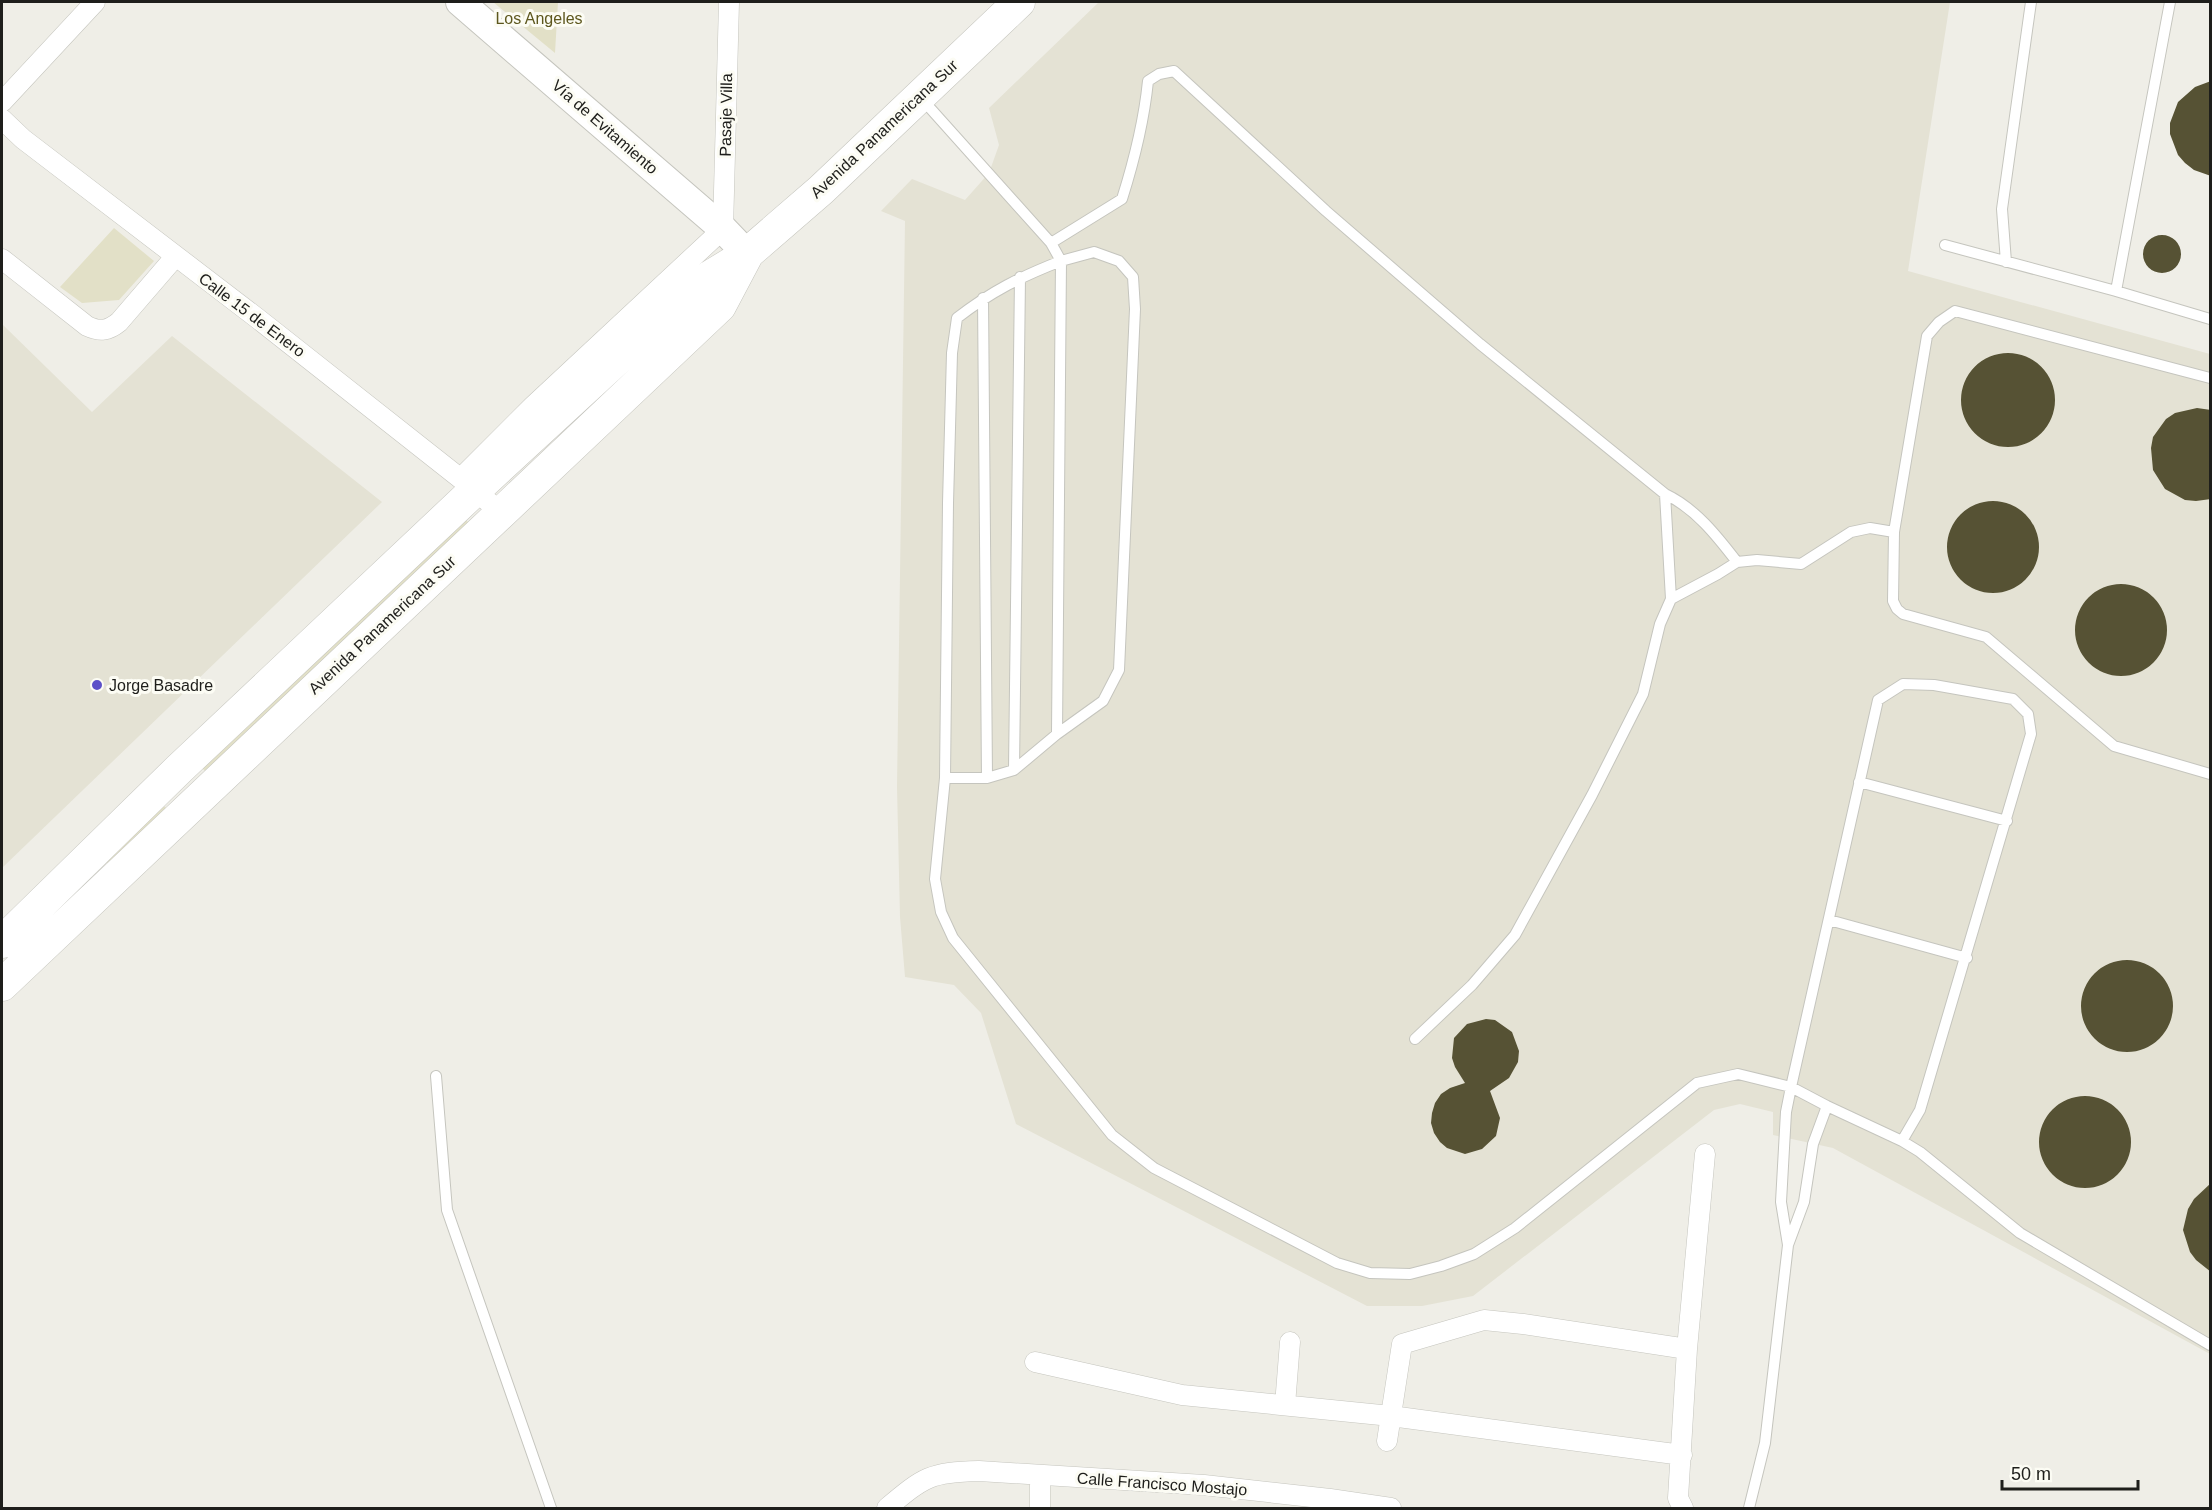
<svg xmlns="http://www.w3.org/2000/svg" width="2212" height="1510" font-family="Helvetica,sans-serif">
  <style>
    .built { fill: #e4e2d4 }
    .green { fill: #e2e0c7 }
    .building { fill: #565234 }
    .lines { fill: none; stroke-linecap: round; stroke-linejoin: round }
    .lane-casing { stroke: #c5c5be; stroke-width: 12 }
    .street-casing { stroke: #c5c5be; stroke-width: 21 }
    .secondary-casing { stroke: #c5c5be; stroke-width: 30 }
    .primary-casing { stroke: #c5c5be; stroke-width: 33 }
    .lane { stroke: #fff; stroke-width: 10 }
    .street { stroke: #fff; stroke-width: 20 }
    .secondary { stroke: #fff; stroke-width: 28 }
    .primary { stroke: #fff; stroke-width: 32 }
    .poi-dot { fill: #5c50c8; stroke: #fcfcf4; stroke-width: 2 }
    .labels { text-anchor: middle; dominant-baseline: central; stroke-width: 6; stroke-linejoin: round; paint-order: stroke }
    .park-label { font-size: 16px; fill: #5d571e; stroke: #fcfcf4 }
    .street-label { font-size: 16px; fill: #1e1e1b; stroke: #fcfcf4 }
    .poi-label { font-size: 16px; fill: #1e1e1b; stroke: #fcfcf4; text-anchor: start }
  </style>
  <rect width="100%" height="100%" fill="#efeee7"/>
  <!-- built -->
  <path class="built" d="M1099,2H1950L1908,271L2210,354V1354L1833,1148L1773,1135V1112L1740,1104L1714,1110L1473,1296L1422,1306H1367L1016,1124L981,1013L954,985L905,977L900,917L897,787L905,221L881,211L912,179L965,200L989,173L999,145L989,108Z
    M2,324L92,412L172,336L382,502L2,868Z"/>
  <!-- green -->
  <path class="green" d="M493,2H558L555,53Z
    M114,228L154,261L119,300L82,303L60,287Z
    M459,513L469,523L207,773L199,765Z
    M159,801L167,809L110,866L103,858Z"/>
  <!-- building -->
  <path class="building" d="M2211,81V176L2194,170L2185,163L2178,155L2170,134V123L2178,102L2195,87Z
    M2143 254a19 19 0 1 1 38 0a19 19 0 1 1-38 0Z
    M1961 400a47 47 0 1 1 94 0a47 47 0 1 1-94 0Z
    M2197,408L2211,410V499L2196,501L2185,500L2165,489L2153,470L2151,448L2153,437L2166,419L2175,413Z
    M1947 547a46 46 0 1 1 92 0a46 46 0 1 1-92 0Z
    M2075 630a46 46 0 1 1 92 0a46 46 0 1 1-92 0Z
    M2081 1006a46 46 0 1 1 92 0a46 46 0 1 1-92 0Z
    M1486,1019L1495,1020L1512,1032L1519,1051L1518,1062L1509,1078L1490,1091L1500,1118L1496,1136L1482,1149L1465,1154L1447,1148L1440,1142L1434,1133L1431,1123L1432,1113L1435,1103L1441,1094L1450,1088L1465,1083L1455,1067L1452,1058L1454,1038L1467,1024Z
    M2039 1142a46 46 0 1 1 92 0a46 46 0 1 1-92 0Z
    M2211,1183V1272L2196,1260L2190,1252L2183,1230L2188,1209L2194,1199Z"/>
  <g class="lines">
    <defs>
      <path id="lane" d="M921,98L1051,243L1061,261C1020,277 992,291 957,318L952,353L948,503L945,778L935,879L941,912L953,938L1112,1135L1154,1168L1337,1263L1370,1273L1410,1274L1441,1266L1474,1254L1515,1228L1697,1083L1738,1074L1791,1087L1827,1106L1902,1141L1920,1152L2020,1233L2210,1345
        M1051,243L1122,199C1134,161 1144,121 1148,81L1159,74L1174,71L1326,211L1480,344L1665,494L1671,599L1660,624L1643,694L1592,795L1515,935L1472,985L1415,1039
        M1945,245L2116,291L2210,319
        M2006,262L2002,209L2031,2
        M2116,291L2170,2
        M983,298L987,778
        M2210,378L1955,311L1939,322L1927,336L1894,532L1893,601L1897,609L1903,614L1986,637L2114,746L2210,774
        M1665,494C1695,508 1717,536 1737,562
        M1671,599L1718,574L1737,562L1757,560L1801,564L1851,532L1870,528L1894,532
        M1014,770L1020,277
        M945,778H987L1014,770L1057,734L1103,701L1119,670L1135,309L1133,277L1119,261L1094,252L1061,261L1057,734
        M1859,782L2007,821
        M1829,920L1967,958
        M436,1076L447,1210L551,1508
        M1788,1245L1781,1202L1786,1112L1791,1087L1878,700L1903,684L1934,685L2013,699L2028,714L2031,734L1920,1110L1902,1141
        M1749,1508L1765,1443L1788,1245L1804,1202L1813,1144L1827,1106"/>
      <path id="street" d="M2,102L95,2
        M2,119L23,139L257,318L475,490L501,513
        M2,259L87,326C100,332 108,331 119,322L175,257
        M461,478L533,406L723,229L729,2
        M1035,1362L1182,1395L1391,1416L1682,1455
        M1285,1405L1290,1342
        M1387,1441L1402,1344L1484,1320L1523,1324L1687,1349
        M887,1508C924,1477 930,1472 979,1471L1204,1485L1330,1499L1391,1508
        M1040,1508V1475
        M1683,1508L1678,1498L1687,1349L1705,1154"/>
      <path id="secondary" d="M460,2L723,229L747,254"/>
      <path id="primary" d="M2,942L179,769L475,490L701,282L747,254L821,190L1019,2
        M2,985L720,306L747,255"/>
    </defs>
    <!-- lane casing -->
    <use href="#lane" class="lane-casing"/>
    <!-- street casing -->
    <use href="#street" class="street-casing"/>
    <!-- secondary casing -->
    <use href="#secondary" class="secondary-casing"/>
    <!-- primary casing -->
    <use href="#primary" class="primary-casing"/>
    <!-- lane -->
    <use href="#lane" class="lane"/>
    <!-- street -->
    <use href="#street" class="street"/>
    <!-- secondary -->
    <use href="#secondary" class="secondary"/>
    <!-- primary -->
    <use href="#primary" class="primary"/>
  </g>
  <!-- markers -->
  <circle class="poi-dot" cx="97" cy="685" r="6"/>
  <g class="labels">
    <!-- park labels -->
    <g class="park-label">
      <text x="539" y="18">Los Angeles</text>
    </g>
    <!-- street labels -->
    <g class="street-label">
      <text transform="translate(726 115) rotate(-89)">Pasaje Villa</text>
      <text transform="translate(605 127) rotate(41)">Vía de Evitamiento</text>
      <text transform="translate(884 129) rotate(-43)">Avenida Panamericana Sur</text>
      <text transform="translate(252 315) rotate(37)">Calle 15 de Enero</text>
      <text transform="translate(382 625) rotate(-43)">Avenida Panamericana Sur</text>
      <text transform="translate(1162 1484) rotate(4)">Calle Francisco Mostajo</text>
    </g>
    <!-- poi labels -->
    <g class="poi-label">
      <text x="109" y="685">Jorge Basadre</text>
    </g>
  </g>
  <!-- border -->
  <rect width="2212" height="1510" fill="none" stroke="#1e1e1b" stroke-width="6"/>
  <!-- scale -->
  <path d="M2002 1480v9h136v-9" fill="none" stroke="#1e1e1b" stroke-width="3"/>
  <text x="2011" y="1480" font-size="18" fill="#1e1e1b" stroke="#fcfcf4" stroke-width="4.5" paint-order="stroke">50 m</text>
</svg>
